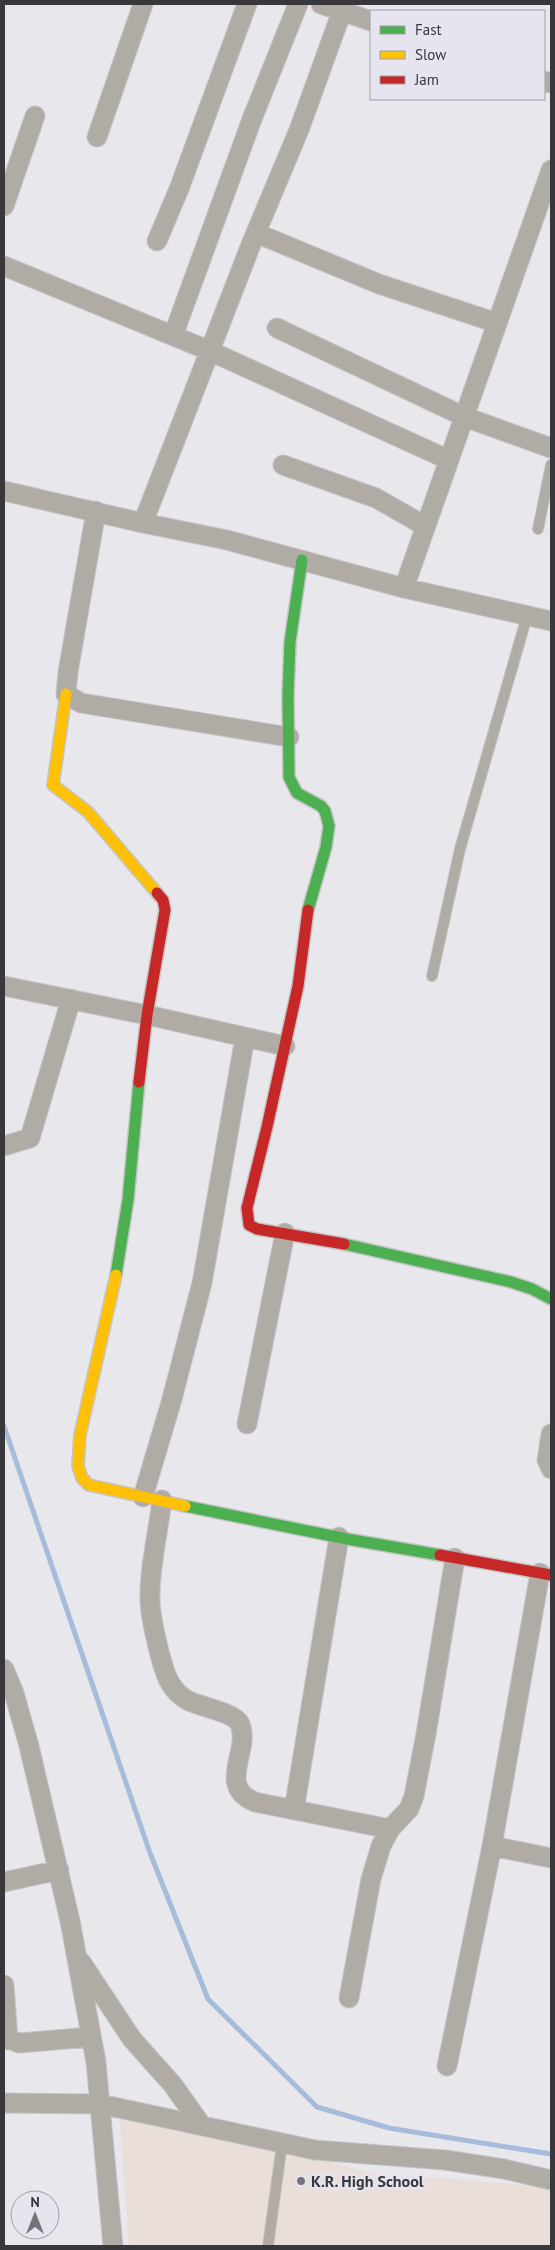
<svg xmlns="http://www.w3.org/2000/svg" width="555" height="2250" font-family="'PT Sans',sans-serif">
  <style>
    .education { fill: #e9ded8 }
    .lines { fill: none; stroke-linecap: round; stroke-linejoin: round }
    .stream { stroke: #a6bcda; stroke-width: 5 }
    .lane-casing { stroke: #c5c5c8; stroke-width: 12 }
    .street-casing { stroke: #c5c5c8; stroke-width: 21 }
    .fast-casing { stroke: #c5c5c8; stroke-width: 14 }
    .slow-casing { stroke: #c5c5c8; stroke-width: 14 }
    .jam-casing { stroke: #c5c5c8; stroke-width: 14 }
    .lane { stroke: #b0aba5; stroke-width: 10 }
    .street { stroke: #b0aba5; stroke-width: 19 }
    .fast { stroke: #4caf50; stroke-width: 11 }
    .slow { stroke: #ffc107; stroke-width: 11 }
    .jam { stroke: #c62828; stroke-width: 11 }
    .poi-dot { fill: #757579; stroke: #e5e4ef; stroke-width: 2 }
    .labels { text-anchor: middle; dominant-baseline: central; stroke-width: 5; stroke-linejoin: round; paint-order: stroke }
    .poi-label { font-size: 16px; font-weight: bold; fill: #38373b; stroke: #e5e4ef; text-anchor: start }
  </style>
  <rect width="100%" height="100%" fill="#e7e7ec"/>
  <!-- education -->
  <path class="education" d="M119,2113L300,2154L391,2178H440L514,2184L551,2190V2246H129Z"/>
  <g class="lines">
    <!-- stream -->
    <path class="stream" d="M4,1426L150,1853L208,1999L317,2107L389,2128L551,2154"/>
    <defs>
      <path id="lane" d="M538,529L551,465
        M432,976L460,849L527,616
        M268,2246L282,2144"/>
      <path id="street" d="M321,4L371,21
        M544,81L551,83
        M97,137L143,4
        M4,206L35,116
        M256,233L379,284L497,323
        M157,241L179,189L247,4
        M4,266L210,351L449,460
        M277,328L465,417L551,448
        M173,336L252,119L298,4
        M283,465L376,498L425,526
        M4,491L143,523L227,540L404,588L551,621
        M96,511L68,672L66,694L81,703L289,737
        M143,523L252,242L299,130L342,11
        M404,588L551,170
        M4,986L147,1015L285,1046
        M4,1146L30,1138L71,999
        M247,1424L285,1233
        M551,1434L547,1460L551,1469
        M143,1497L172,1399L202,1283L245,1037
        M162,1500C158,1534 149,1569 150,1602C151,1619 155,1635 159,1651C164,1671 169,1691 189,1701C201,1707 234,1712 240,1724C251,1751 216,1786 255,1802L390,1829
        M4,1669L14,1693L29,1746L70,1921L96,2062L113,2246
        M294,1810L339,1537
        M492,1846L551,1858
        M4,1882L59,1870
        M81,1962L132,2039L173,2085L202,2126
        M4,1985L8,2040
        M349,1998L371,1879L381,1846L390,1829L409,1809L414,1796L426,1734L455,1558
        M4,2037L19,2043L91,2037
        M447,2066L492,1846L540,1573
        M4,2103L100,2104L315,2150L445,2160L504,2169L551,2180"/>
      <path id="fast" d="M302,560L290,642L288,695L289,777L297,793L321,806L325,811L329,826L326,847L308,910
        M344,1244L511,1282L532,1289L551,1299
        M116,1275L128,1200L139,1082
        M185,1506L347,1539L440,1555"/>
      <path id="slow" d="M66,694L53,785L88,812L157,893
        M116,1275L80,1435L78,1466L82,1478L89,1485L185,1506"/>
      <path id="jam" d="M308,910L298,986L267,1127L247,1208L249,1225L257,1229L344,1244
        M139,1082L147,1015L165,910L163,900L157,893
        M440,1555L551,1575"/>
    </defs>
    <!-- lane casing -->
    <use href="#lane" class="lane-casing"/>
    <!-- street casing -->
    <use href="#street" class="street-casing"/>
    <!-- fast casing -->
    <use href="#fast" class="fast-casing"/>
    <!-- slow casing -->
    <use href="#slow" class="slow-casing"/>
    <!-- jam casing -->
    <use href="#jam" class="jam-casing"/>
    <!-- lane -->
    <use href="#lane" class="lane"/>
    <!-- street -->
    <use href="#street" class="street"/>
    <!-- fast -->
    <use href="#fast" class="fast"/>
    <!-- slow -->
    <use href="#slow" class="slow"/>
    <!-- jam -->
    <use href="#jam" class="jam"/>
  </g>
  <!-- markers -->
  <circle class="poi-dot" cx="301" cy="2181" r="5"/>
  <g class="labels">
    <!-- poi labels -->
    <g class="poi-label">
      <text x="311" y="2181">K.R. High School</text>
    </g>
  </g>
  <!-- border -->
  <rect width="555" height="2250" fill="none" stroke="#38373b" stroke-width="10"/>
  <!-- legend -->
  <rect x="370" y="10" width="175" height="90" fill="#e5e4ef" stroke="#a09fa7"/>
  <rect x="380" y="26" width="25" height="8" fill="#4caf50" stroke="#a09fa7"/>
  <text x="415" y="35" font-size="15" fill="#38373b">Fast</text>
  <rect x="380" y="51" width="25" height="8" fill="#ffc107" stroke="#a09fa7"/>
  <text x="415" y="60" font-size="15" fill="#38373b">Slow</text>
  <rect x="380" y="76" width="25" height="8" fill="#c62828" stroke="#a09fa7"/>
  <text x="415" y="85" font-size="15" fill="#38373b">Jam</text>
  <!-- north arrow -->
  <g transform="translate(35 2215)"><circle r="24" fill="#e5e4ef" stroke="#a09fa7"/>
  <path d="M0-4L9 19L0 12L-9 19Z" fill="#757579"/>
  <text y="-8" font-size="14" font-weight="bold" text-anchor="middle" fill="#38373b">N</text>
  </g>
</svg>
